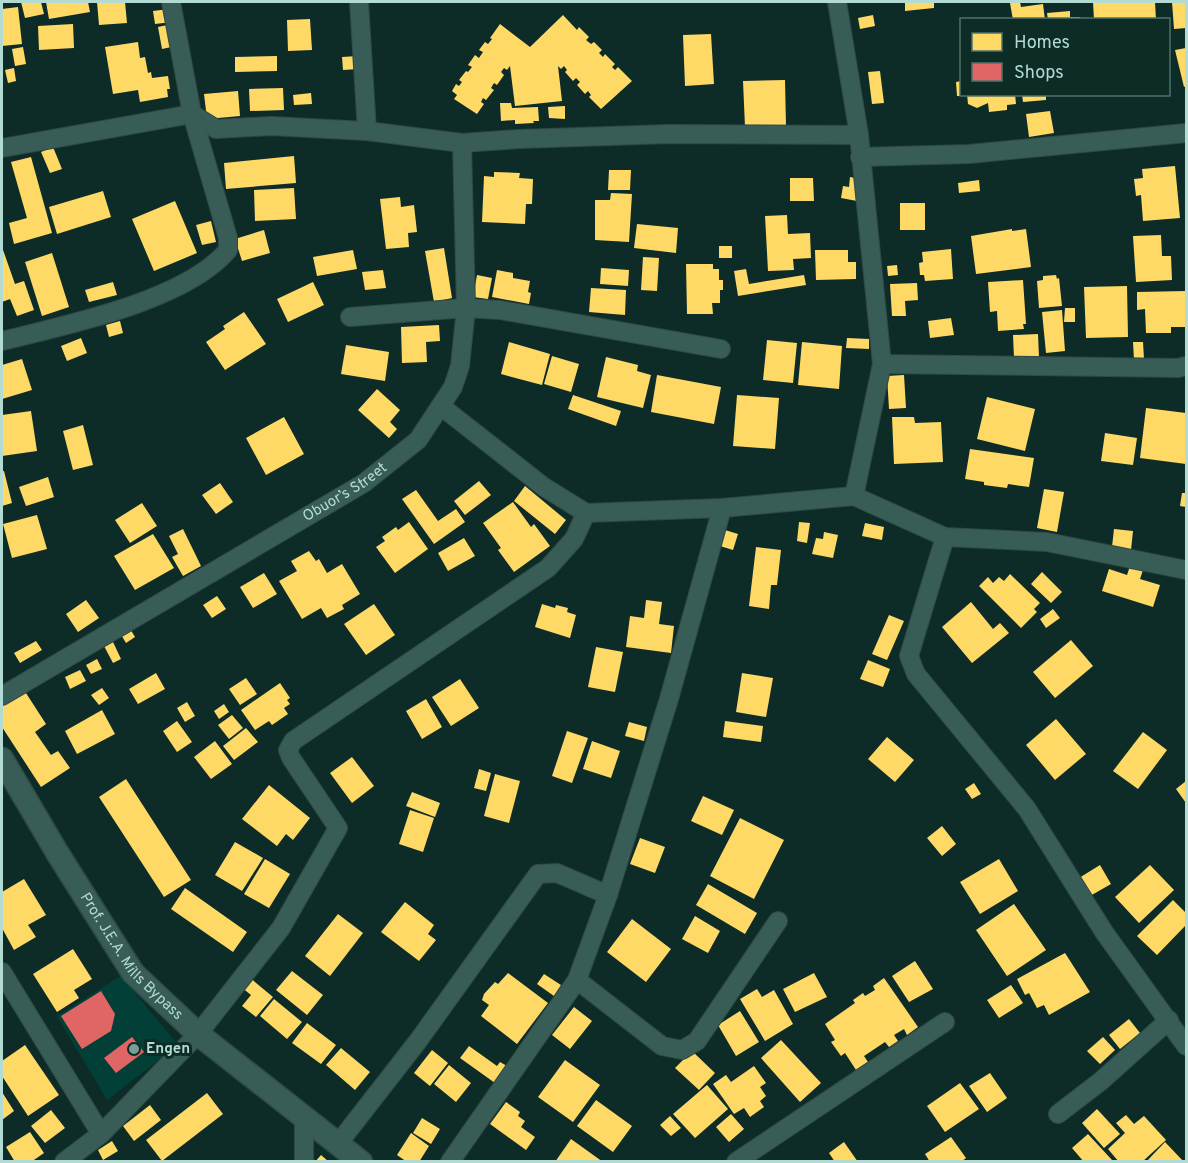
<svg xmlns="http://www.w3.org/2000/svg" width="1188" height="1163" font-family="Overpass,sans-serif">
  <style>
    .built { fill: #023f37 }
    .homes { fill: #ffd966 }
    .shops { fill: #e06666 }
    .lines { fill: none; stroke-linecap: round; stroke-linejoin: round }
    .minor-casing { stroke: #304944; stroke-width: 20 }
    .tertiary-casing { stroke: #304944; stroke-width: 25 }
    .minor { stroke: #385c56; stroke-width: 18 }
    .tertiary { stroke: #385c56; stroke-width: 22 }
    .poi-dot { fill: #789e97; stroke: #0e2c26; stroke-width: 2 }
    .labels { text-anchor: middle; dominant-baseline: central; stroke-width: 6; stroke-linejoin: round; paint-order: stroke }
    .street-label { font-size: 15px; fill: #b2dcd3; stroke: #0e2c26 }
    .poi-label { font-size: 15px; font-weight: bold; fill: #b2dcd3; stroke: #0e2c26; text-anchor: start }
  </style>
  <rect width="100%" height="100%" fill="#0d2c28"/>
  <!-- built -->
  <path class="built" d="M121,976L178,1045L107,1100L57,1016Z"/>
  <!-- homes -->
  <path class="homes" d="M21,2H41L44,14L25,18Z
    M46,2H88L90,12L49,19Z
    M97,2H125L127,23L99,25Z
    M905,2H934V8L905,11Z
    M1020,2L1021,7L1043,4L1045,20H1013L1010,3Z
    M1093,2H1155L1156,20H1094Z
    M1172,2H1186V28L1174,29Z
    M18,7L22,44L2,46V9Z
    M169,9L172,22L155,24L153,11Z
    M1070,11V17H1080L1081,20H1048L1047,13Z
    M563,15L577,30L579,27L589,37L586,40L591,44L594,42L602,50L599,53L603,57L605,54L615,64L612,67L615,70L618,67L632,81L601,109L589,97L591,95L588,91L585,94L577,85L580,82L576,78L573,81L565,72L567,70L564,66L561,69L558,66L562,101L515,106L510,66L507,70L504,68L501,72L504,75L497,85L494,83L491,88L494,90L486,100L483,98L481,102L484,104L477,114L454,99L457,95L452,91L456,84L459,86L462,82L459,80L466,71L468,72L472,67L468,65L475,55L479,58L483,52L479,50L485,42L488,44L492,39L490,38L500,24L530,47Z
    M873,15L875,26L860,29L858,18Z
    M310,19L312,50L288,51L287,20Z
    M73,24L74,48L39,50L38,26Z
    M172,24L176,46L162,49L158,27Z
    M711,34L714,84L685,86L683,35Z
    M138,42L140,58L145,57L148,73L151,72L152,78L168,76L170,89H167L168,97L140,102L138,90L113,94L105,47Z
    M23,47L26,64L15,66L12,49Z
    M1186,48V86L1184,87L1175,50Z
    M277,56V71L235,72V57Z
    M358,56L359,69L343,70L342,57Z
    M14,68L16,81L8,83L5,70Z
    M880,71L884,103L872,104L868,72Z
    M785,80L786,126L745,127L743,81Z
    M962,81V96H957L956,82Z
    M283,88L284,110L250,111L249,89Z
    M238,91L240,116L207,119L204,94Z
    M311,93L312,104L294,105L293,95Z
    M967,94H1015L1016,104L1007,105V110L989,112L988,103L977,108L968,104Z
    M1022,94H1046V100L1023,102Z
    M500,103H511L512,108L538,107L539,121H533L534,123L515,124V120L501,121Z
    M565,106V119L549,118L548,107Z
    M1050,111L1054,133L1029,137L1026,114Z
    M53,147L62,169L50,173L41,152Z
    M294,156L296,183L226,189L224,163Z
    M31,157L52,233L14,244L9,223L27,218L11,162Z
    M1175,166L1180,218L1143,221L1141,195L1136,196L1134,179L1143,178L1142,169Z
    M609,170H631L630,190H608Z
    M494,172L520,173L519,178L533,179L532,204H526L525,224L482,222L484,176L494,177Z
    M850,177L860,179L857,201L841,198L843,186L849,187Z
    M790,178H813L814,201H790Z
    M979,180L980,191L959,193L958,183Z
    M294,188L296,219L255,221L254,190Z
    M103,191L111,217L57,234L49,207Z
    M611,193L632,194L629,242L595,240V200H610Z
    M400,197L401,207L414,205L417,232L408,233L409,247L386,249L380,199Z
    M175,201L197,253L154,271L132,219Z
    M900,203H925V230H900Z
    M787,215L788,234L810,233L811,258L793,259L794,270L768,271L765,216Z
    M211,221L216,242L202,245L196,225Z
    M637,224L678,228L676,253L634,248Z
    M1012,229V231L1026,229L1031,267L976,274L971,236Z
    M264,230L270,253L242,261L235,239Z
    M1161,235L1162,256H1171L1172,280L1136,282L1133,236Z
    M719,246H732V258H719Z
    M2,247L15,284L24,281L34,310L17,316L10,299L2,302Z
    M444,248L452,298L434,302L425,251Z
    M951,249L953,279L925,281L924,275H920L919,263L923,262L922,252Z
    M353,250L357,269L317,276L313,257Z
    M815,250H848V262H856V279L816,280Z
    M52,253L69,307L42,316L25,262Z
    M643,257L659,258L657,291L641,290Z
    M686,264H713V269H719V280H723V290H720V303H712L713,314H687Z
    M897,265L898,275L888,276L887,266Z
    M601,268L629,270L628,286L600,284Z
    M746,269L749,284L804,275L806,285L738,296L734,271Z
    M383,270L386,288L365,290L362,272Z
    M497,270L513,273V278L530,281L528,292L531,293L529,304L492,297Z
    M477,275L492,278L488,299L473,297Z
    M1056,275L1057,279L1059,278L1062,306L1039,308L1037,281L1043,280V276Z
    M1023,280L1026,324H1023L1024,329L998,331L997,311L990,312L988,282Z
    M113,282L117,295L89,302L85,290Z
    M313,282L324,305L288,322L277,299Z
    M917,283L918,300L905,301L906,316H892L890,284Z
    M1127,286L1128,337L1086,338L1084,287Z
    M591,288L626,290L625,315L589,312Z
    M1186,291V327H1171V333H1146L1145,309L1137,310V292Z
    M1065,308H1075V322H1064Z
    M1062,310L1065,351L1046,353L1042,312Z
    M244,312L266,344L225,370L206,342L225,329L223,326Z
    M951,318L954,335L930,338L928,321Z
    M120,321L123,333L109,337L106,325Z
    M439,325L440,341L426,342L427,362L402,363L401,327Z
    M1038,334L1039,357L1014,358L1013,335Z
    M81,338L87,353L67,361L61,346Z
    M847,338L869,339V349L846,348Z
    M767,340L797,343L793,383L763,380Z
    M509,342L550,354L542,385L501,374Z
    M802,342L842,346L839,389L798,385Z
    M1133,342H1143L1144,359L1134,360Z
    M346,345L389,352L385,381L341,374Z
    M552,356L579,364L571,392L544,384Z
    M606,357L638,365L637,371L651,375L643,408L597,397Z
    M22,359L32,390L2,399V365Z
    M657,375L721,387L714,424L651,412Z
    M904,375L906,408L889,409L887,376Z
    M377,389L400,410L390,422L397,429L389,438L358,410Z
    M573,395L621,411L616,426L568,409Z
    M737,395L779,398L775,449L733,446Z
    M987,397L1035,409L1025,451L977,439Z
    M1146,408L1186,413V464L1140,458Z
    M31,411L37,451L2,456V415Z
    M284,417L304,454L266,475L246,438Z
    M892,417H914L915,423L941,422L943,462L894,464Z
    M83,425L93,465L73,470L63,431Z
    M1105,433L1137,438L1133,465L1101,461Z
    M970,449L1034,458L1029,487L1008,484L1007,488L984,485V482L965,479Z
    M2,471H4L12,503L2,506Z
    M48,477L54,497L26,506L19,487Z
    M479,481L491,495L465,515L454,501Z
    M220,483L233,502L216,514L202,495Z
    M525,486L566,520L555,534L514,501Z
    M1044,489L1064,492L1057,532L1037,528Z
    M416,490L438,521L456,509L465,522L434,544L402,499Z
    M1182,493H1186V507L1180,506Z
    M513,502L531,527L534,524L550,546L514,572L498,550L501,548L483,523Z
    M142,503L157,526L130,543L115,520Z
    M37,515L47,549L12,558L3,524Z
    M409,522L428,549L395,573L376,547L385,541L382,537L396,527L398,530Z
    M799,522L810,523L807,543L797,541Z
    M865,523L884,527L882,540L862,536Z
    M183,529L201,566L183,576L172,557L178,554L169,536Z
    M1114,529L1133,531L1131,550L1112,547Z
    M725,530L738,534L733,550L720,546Z
    M824,532L838,535L833,558L812,554L816,538L823,539Z
    M153,534L174,568L135,590L114,556Z
    M464,538L475,556L448,571L438,553Z
    M756,547L781,550L777,585H771L769,609L749,606Z
    M309,551L316,561L319,559L327,573L342,564L360,594L342,605L344,609L327,618L321,608L302,619L279,581L297,571L291,561Z
    M1130,566L1143,570L1140,579L1160,585L1153,607L1102,591L1109,569L1127,575Z
    M1042,572L1062,592L1051,603L1031,584Z
    M264,573L277,594L253,608L240,587Z
    M1010,574L1040,603L1034,609L1037,612L1021,628L979,586L988,577L993,583L999,577L1004,581Z
    M217,596L226,609L212,618L203,605Z
    M86,600L99,618L78,632L66,614Z
    M646,600L662,602L659,624L674,626L671,653L626,647L630,616L644,618Z
    M971,602L993,629L1000,623L1009,633L972,663L942,627Z
    M374,604L395,635L366,655L344,624Z
    M542,604L555,608L556,605L568,608L567,612L576,615L570,638L535,627Z
    M1053,609L1060,618L1046,628L1040,619Z
    M889,615L904,621L887,660L872,654Z
    M129,627L135,637L126,643L120,633Z
    M1071,640L1093,666L1055,698L1033,672Z
    M36,641L42,650L20,663L14,653Z
    M113,642L121,659L113,663L104,646Z
    M596,647L623,652L615,692L588,687Z
    M97,659L102,669L91,674L86,665Z
    M868,660L890,669L883,687L860,679Z
    M80,670L86,681L70,689L65,677Z
    M156,673L165,689L138,704L129,689Z
    M742,673L773,678L766,717L736,712Z
    M246,678L257,694L240,705L229,689Z
    M460,679L479,708L451,726L432,697Z
    M280,683L290,698L287,700L290,704L284,708L288,714L272,725L269,721L255,730L241,710Z
    M102,688L109,698L99,705L91,695Z
    M24,690L46,724L35,732L51,755L58,751L70,768L41,787L2,727V705Z
    M426,699L442,727L422,739L406,711Z
    M187,702L195,716L185,722L177,708Z
    M224,704L229,712L219,719L214,711Z
    M102,710L115,734L77,754L65,731Z
    M232,715L243,728L229,739L218,725Z
    M1056,719L1086,754L1055,780L1026,745Z
    M177,721L192,742L177,752L163,731Z
    M725,721L763,726L761,742L723,737Z
    M629,722L647,727L644,741L625,736Z
    M246,728L258,742L234,760L223,746Z
    M567,731L588,738L572,783L552,776Z
    M1143,732L1167,750L1138,789L1113,771Z
    M887,737L914,760L895,782L868,759Z
    M215,741L232,764L211,779L194,757Z
    M592,741L620,751L611,778L583,769Z
    M352,757L374,786L352,803L330,773Z
    M479,769L491,773L486,791L474,788Z
    M495,774L520,781L509,823L484,816Z
    M126,779L191,880L164,897L99,797Z
    M1186,781V803L1176,789Z
    M974,783L981,794L972,799L965,789Z
    M269,785L310,818L293,840L286,834L277,846L242,819Z
    M412,792L440,803L435,817L406,806Z
    M703,796L734,810L722,835L691,821Z
    M410,810L434,818L423,852L399,844Z
    M740,818L784,840L754,899L710,876Z
    M942,826L956,844L942,856L927,838Z
    M640,838L665,847L655,873L630,864Z
    M235,842L263,858L242,891L215,875Z
    M265,859L290,874L269,908L244,894Z
    M999,859L1018,891L980,914L960,882Z
    M1100,865L1111,884L1090,896L1079,878Z
    M1150,865L1174,890L1139,923L1115,897Z
    M24,879L46,915L28,925L36,937L14,950L2,928V892Z
    M708,884L757,913L745,934L696,905Z
    M185,888L247,932L233,952L171,909Z
    M1173,900L1186,913V925L1157,955L1137,936Z
    M405,902L434,925L428,934L436,940L419,961L381,932Z
    M1014,904L1046,950L1007,976L976,930Z
    M338,914L363,933L330,976L305,956Z
    M695,916L720,931L708,953L682,939Z
    M632,919L671,949L646,982L607,952Z
    M73,949L92,979L74,990L79,998L57,1012L33,974Z
    M1065,953L1090,992L1049,1015L1044,1005L1037,1008L1029,993L1025,995L1017,979Z
    M915,961L933,989L909,1002L892,976Z
    M292,971L323,995L307,1015L276,990Z
    M508,973L548,1003L517,1044L481,1016L489,1005L482,1000L484,994L495,982L498,984Z
    M814,973L827,997L795,1012L783,989Z
    M544,974L561,985L554,996L537,984Z
    M249,977L273,997L256,1017L242,1006L251,995L241,987Z
    M884,978L918,1027L907,1035L904,1029L894,1035L898,1041L889,1047L885,1042L864,1056L868,1062L856,1070L845,1053L841,1056L831,1042L835,1040L825,1024L855,1003L853,1000L863,993L865,996L875,990L873,986Z
    M1011,985L1023,1003L999,1018L987,1000Z
    M757,989L762,997L774,990L793,1024L765,1041L740,999Z
    M274,999L302,1022L287,1039L260,1016Z
    M574,1007L592,1021L570,1049L552,1035Z
    M740,1011L759,1042L736,1056L718,1025Z
    M1129,1019L1140,1033L1120,1049L1109,1035Z
    M307,1023L336,1045L321,1064L292,1043Z
    M1103,1037L1115,1050L1100,1064L1087,1051Z
    M781,1040L821,1083L800,1102L761,1058Z
    M25,1045L59,1095L28,1116L2,1076V1061Z
    M469,1046L497,1066L500,1062L507,1066L495,1083L460,1058Z
    M341,1048L370,1072L355,1090L326,1065Z
    M432,1050L448,1063L430,1086L414,1073Z
    M692,1051L715,1073L699,1090L675,1068Z
    M565,1060L600,1085L573,1122L538,1097Z
    M449,1065L471,1083L456,1102L434,1084Z
    M754,1066L766,1083L760,1087L766,1096L760,1101L764,1107L750,1117L744,1108L734,1114L713,1084L726,1075L731,1082Z
    M990,1073L1007,1098L987,1112L969,1086Z
    M960,1083L979,1109L945,1132L927,1106Z
    M707,1085L728,1109L695,1138L673,1114Z
    M2,1092L14,1111L2,1120Z
    M207,1093L223,1114L162,1161L146,1140Z
    M596,1100L632,1126L613,1152L577,1126Z
    M506,1102L520,1112L518,1116L525,1121L521,1127L535,1137L526,1150L490,1124Z
    M150,1105L161,1120L134,1141L123,1126Z
    M1097,1109L1120,1134L1104,1148L1082,1123Z
    M51,1110L65,1128L45,1143L31,1126Z
    M731,1114L744,1129L729,1142L716,1127Z
    M1126,1115L1134,1124L1144,1116L1166,1140L1142,1162H1119L1108,1149L1125,1133L1116,1123Z
    M670,1116L681,1128L671,1136L660,1125Z
    M422,1118L440,1129L431,1144L413,1133Z
    M30,1132L44,1153L31,1162H15L6,1147Z
    M411,1133L429,1146L419,1162H407L397,1155Z
    M1088,1134L1112,1160L1110,1162H1084L1072,1148Z
    M951,1137L966,1158L961,1162H930L925,1154Z
    M571,1139L603,1162H555Z
    M112,1141L118,1151L103,1160L98,1150Z
    M844,1142L858,1162H835L829,1153Z
    M1165,1142L1184,1162H1146Z
    M321,1155L329,1162H315Z"/>
  <!-- shops -->
  <path class="shops" d="M101,991L115,1014L111,1031L82,1049L61,1016Z
    M132,1037L144,1052L116,1073L104,1058Z"/>
  <g class="lines">
    <defs>
      <g id="minor">
        <path d="M359,2L367,131"/>
        <path d="M837,2L859,135L882,364L854,496"/>
        <path d="M2,148L192,114L216,129L271,126L367,131L462,143L519,139L669,134L859,135"/>
        <path d="M860,157L969,154L1186,133"/>
        <path d="M350,317L466,308L500,310L721,349"/>
        <path d="M2,341C66,325 185,301 228,250V238L192,114L171,2"/>
        <path d="M882,364L1178,368L1186,366"/>
        <path d="M442,407L544,487L586,513L722,508L854,496L945,537L1047,542L1186,570"/>
        <path d="M945,537L909,656L916,674L1027,809L1104,932L1186,1046"/>
        <path id="s1" d="M2,696L364,483L418,440L453,387L460,366L466,308L462,143"/>
        <path d="M2,972L101,1134"/>
        <path d="M577,980L662,1046L682,1050L697,1041L778,921"/>
        <path d="M1058,1114L1101,1081L1169,1020"/>
        <path d="M337,1145L418,1041L538,874L557,873L608,895"/>
        <path d="M64,1162L101,1134L198,1034L281,928L338,828L291,758L288,750L293,741L548,568L574,539L586,513"/>
        <path d="M304,1162V1116"/>
        <path d="M450,1162L577,980L608,895L669,699L722,508"/>
        <path d="M736,1162L945,1022"/>
      </g>
      <g id="tertiary">
        <path id="s2" d="M2,759L58,854L133,973L198,1034L361,1162"/>
      </g>
    </defs>
    <!-- minor casing -->
    <use href="#minor" class="minor-casing"/>
    <!-- tertiary casing -->
    <use href="#tertiary" class="tertiary-casing"/>
    <!-- minor -->
    <use href="#minor" class="minor"/>
    <!-- tertiary -->
    <use href="#tertiary" class="tertiary"/>
  </g>
  <!-- markers -->
  <circle class="poi-dot" cx="134" cy="1049" r="6"/>
  <g class="labels">
    <!-- street labels -->
    <g class="street-label">
      <text stroke="none"><textPath href="#s1" startOffset="399">Obuor’s Street</textPath></text>
      <text stroke="none"><textPath href="#s2" startOffset="237">Prof. J.E.A. Mills Bypass</textPath></text>
    </g>
    <!-- poi labels -->
    <g class="poi-label">
      <text x="146" y="1049">Engen</text>
    </g>
  </g>
  <!-- border -->
  <rect width="1188" height="1163" fill="none" stroke="#b2dcd3" stroke-width="6"/>
  <!-- legend -->
  <rect x="960" y="18" width="210" height="78" fill="#0e2c26" stroke="#50726b" stroke-width="1.5"/>
  <rect x="972" y="33" width="30" height="18" fill="#ffd966" stroke="#50726b" stroke-width="1.5"/>
  <text x="1014" y="48" font-size="18" fill="#b2dcd3">Homes</text>
  <rect x="972" y="63" width="30" height="18" fill="#e06666" stroke="#50726b" stroke-width="1.5"/>
  <text x="1014" y="78" font-size="18" fill="#b2dcd3">Shops</text>
</svg>
